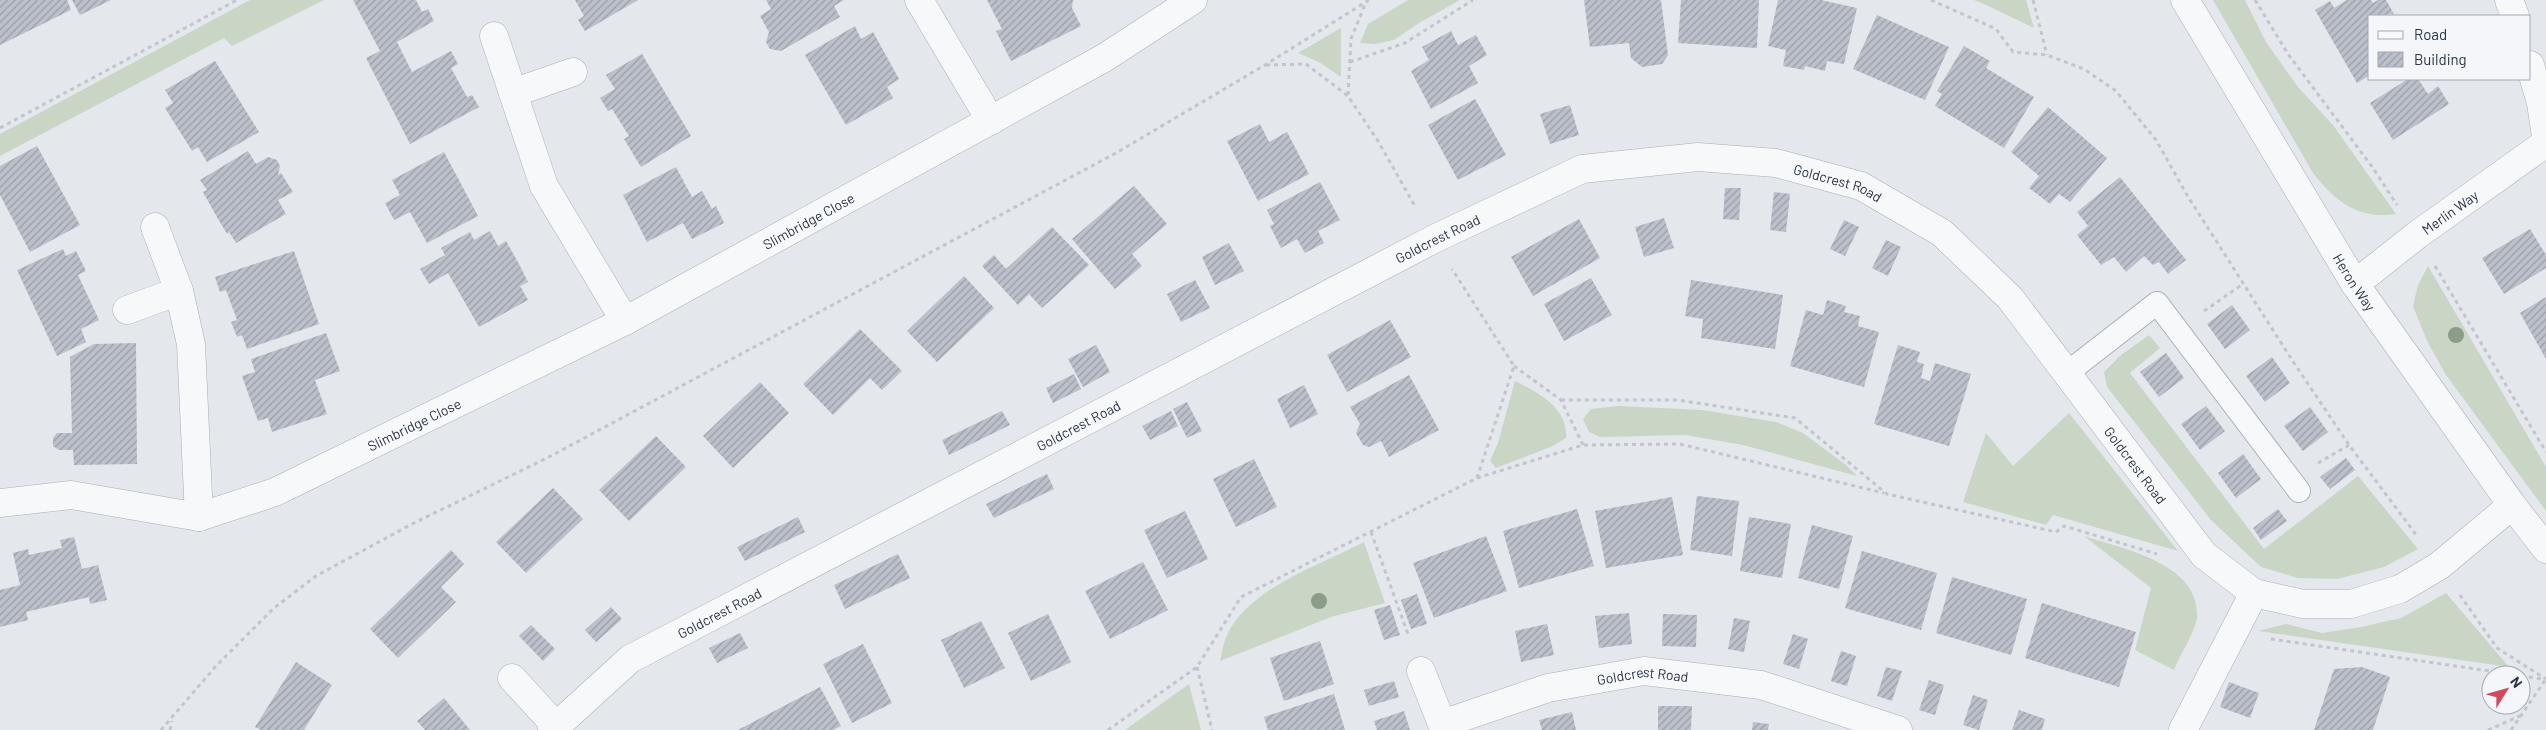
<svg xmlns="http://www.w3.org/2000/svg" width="2546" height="730" font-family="Barlow,sans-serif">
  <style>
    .grass { fill: #c9d6c5 }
    .building { fill: url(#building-hatch) }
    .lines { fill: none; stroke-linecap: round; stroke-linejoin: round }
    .service-casing { stroke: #a9aeb7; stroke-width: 24 }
    .minor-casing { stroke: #a9aeb7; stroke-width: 29 }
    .tertiary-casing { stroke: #a9aeb7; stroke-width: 29 }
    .path { stroke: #c2c5cb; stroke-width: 3; stroke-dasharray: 4 4; stroke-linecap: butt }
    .service { stroke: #f7f8fa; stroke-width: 22 }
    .minor { stroke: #f7f8fa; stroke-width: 28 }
    .tertiary { stroke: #f7f8fa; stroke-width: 28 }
    .tree { fill: #899d89 }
    .labels { text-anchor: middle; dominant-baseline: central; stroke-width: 4; stroke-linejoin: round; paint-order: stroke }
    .street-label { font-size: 14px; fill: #2b3445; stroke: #f4f6f9 }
  </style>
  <defs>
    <pattern id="building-hatch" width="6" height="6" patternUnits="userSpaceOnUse" patternTransform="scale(1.25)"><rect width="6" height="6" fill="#bbc0ca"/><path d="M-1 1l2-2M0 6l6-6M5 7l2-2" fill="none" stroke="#989da6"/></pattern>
  </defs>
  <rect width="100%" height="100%" fill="#e4e7ec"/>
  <!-- grass -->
  <path class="grass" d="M250,0H324L232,46L224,38L0,156V134Z
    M1408,0H1460L1419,23L1394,40L1375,44L1360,43L1368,24Z
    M1974,0H2026L2034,28L1982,3Z
    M2213,0H2245L2266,42L2298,87L2333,125L2396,214C2358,220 2335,201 2313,173Z
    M1341,28V77L1319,62L1298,53Z
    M2428,266L2546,467V511L2446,375L2427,341L2413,306L2418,285Z
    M2149,335L2160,348L2130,373L2264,549L2358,476L2418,549L2384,567L2337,579L2298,578L2261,567L2211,520L2107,387L2104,372L2121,355Z
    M1515,381C1539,393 1568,408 1566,438L1553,446L1496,468L1490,461L1498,443Z
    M1619,406L1702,410L1776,422L1803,433L1846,465L1857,476L1743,445L1685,435L1600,437L1589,432L1583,419L1591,409Z
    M2069,413L2178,551L2053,515L2046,525L1963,502L1986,433L2013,466Z
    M2084,536C2123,549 2200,563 2197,617C2196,630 2179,657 2174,670L2135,650L2151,588Z
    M1364,542L1385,603L1331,617L1220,661C1222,653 1223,643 1227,635C1249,588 1320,565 1364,542Z
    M2446,593L2509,667L2258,631L2286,624L2322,633L2361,627L2401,618Z
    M1189,684L1201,730H1125Z"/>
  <!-- building -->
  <path class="building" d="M0,0H67L71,10L0,45Z
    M72,0H111L80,15Z
    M353,0H416L422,12L428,9L434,21L397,42L412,72L451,51L458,64L451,68L467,97L472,95L479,107L410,144L366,58L380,51Z
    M575,0H638L585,31L578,20L584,16Z
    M766,0H844L834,6L840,17L781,51L770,49L766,42L769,32L760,16L771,9Z
    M987,0H1073L1072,8L1081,26L1011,61L996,31L1002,29Z
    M1584,0H1661L1668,55L1662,64L1642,67L1631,58L1629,43L1590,47Z
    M1681,0H1759L1757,48L1678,43Z
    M1778,0H1821L1857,8L1844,64L1827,61L1825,71L1805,66L1804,70L1783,66L1786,50L1768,46Z
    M2347,0H2371L2373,3L2378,0H2386L2394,14L2370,16V75L2357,83L2315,10L2330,1L2334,8Z
    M1877,15L1949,47L1925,100L1853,69Z
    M855,26L861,39L873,32L899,79L887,87L893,98L846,125L805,55Z
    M1451,31L1458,45L1476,35L1487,55L1469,66L1478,83L1431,109L1411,71L1429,60L1422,47Z
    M1964,46L1990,61L1986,68L2034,97L2004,148L1935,106L1942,94L1937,91Z
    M642,54L691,136L641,167L624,139L629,136L612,109L608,111L600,98L615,89L606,75Z
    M215,61L259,132L207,162L198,147L192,151L165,108L173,103L165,90Z
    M2408,79H2418L2428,94L2438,86L2449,104L2393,140L2370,103Z
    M1475,99L1506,155L1458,180L1428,125Z
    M1570,105L1579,135L1550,144L1540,114Z
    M2048,107L2107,158L2070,202L2059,194L2050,204L2029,188L2039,176L2011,152Z
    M1260,124L1269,142L1287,132L1309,174L1258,201L1227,141Z
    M37,146L80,225L30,252L0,195V166Z
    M248,151L256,164L268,157L277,160L280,166L278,175L281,173L293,192L278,200L286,214L236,243L229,232L227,234L214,212L203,192L207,190L200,180Z
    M444,152L478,216L427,243L410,212L394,220L385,203L400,195L392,180Z
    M676,167L692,197L702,191L712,209L716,206L724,223L692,239L683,223L647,242L623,195Z
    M2120,177L2186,260L2168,274L2159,262L2153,265L2144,256L2126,272L2114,257L2101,265L2077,235L2088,226L2077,212Z
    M1320,182L1340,220L1318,231L1324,243L1305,253L1297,239L1281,248L1270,226L1274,224L1267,210Z
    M1134,186L1167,224L1132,254L1142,266L1115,289L1072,239Z
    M1725,188H1741L1739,220L1723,219Z
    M1774,192L1790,194L1786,232L1770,230Z
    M1664,218L1674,248L1644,257L1635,227Z
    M1579,219L1600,258L1533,296L1511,257Z
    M1844,220L1859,227L1845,256L1830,249Z
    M1052,227L1089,265L1042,308L1029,294L1018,305L982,266L994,255L1006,269Z
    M2530,229L2546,255V268L2504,294L2482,258Z
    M490,231L498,246L506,241L519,264L528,282L520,286L528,300L479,327L448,273L429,284L420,269L445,255L441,248L470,232L474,240Z
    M1886,240L1901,247L1888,276L1872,268Z
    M1229,243L1244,271L1215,285L1202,257Z
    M63,249L66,256L76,251L86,271L78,275L99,320L81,329L86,342L57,356L17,270Z
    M294,251L319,324L247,349L242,335L237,337L231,322L237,320L226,290L220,292L215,277Z
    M964,276L994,308L937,362L907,331Z
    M1591,278L1612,315L1564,341L1544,304Z
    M1195,280L1210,308L1181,322L1167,294Z
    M1691,280L1783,295L1775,349L1701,338L1703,319L1685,316Z
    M2546,297V359L2520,313Z
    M1827,300L1846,306L1844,312L1860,316L1858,326L1879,332L1864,387L1790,366L1806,310L1823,315Z
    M2232,305L2250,330L2225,349L2207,324Z
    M1390,320L1411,357L1347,392L1327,355Z
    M860,329L902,371L882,390L870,378L833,415L803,384Z
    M326,333L340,371L315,380L327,414L272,432L268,418L258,421L242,376L255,372L251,359Z
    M136,343L137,464L74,465L73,450H59L53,446V438L57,433H72L70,357L94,344Z
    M1096,345L1110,372L1083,387L1068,359Z
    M1898,345L1920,352L1917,362L1924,364L1921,378L1930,381L1935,363L1971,374L1949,446L1874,424Z
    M2166,353L2184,378L2159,397L2140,372Z
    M2272,357L2290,383L2265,402L2246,376Z
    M1074,374L1081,389L1053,403L1046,388Z
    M1409,375L1439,430L1389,457L1381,441L1369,447L1363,445L1356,433L1360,424L1350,407Z
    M760,382L789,413L733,468L703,436Z
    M1304,385L1318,414L1290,428L1277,399Z
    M1187,402L1202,431L1187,438L1173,409Z
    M2206,406L2225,431L2200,450L2181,424Z
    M2310,407L2328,432L2303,451L2284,426Z
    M1002,411L1010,425L949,455L942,440Z
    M1171,411L1178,426L1150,440L1142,426Z
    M656,436L686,467L629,521L599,490Z
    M2243,454L2261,479L2236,498L2218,473Z
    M2346,458L2355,470L2330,489L2320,477Z
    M1254,459L1277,507L1236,527L1213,479Z
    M1047,474L1054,489L994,518L986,504Z
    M553,488L583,519L526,573L496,542Z
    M1697,496L1739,501L1732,556L1690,550Z
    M1672,497L1683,555L1606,568L1595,511Z
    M1577,509L1594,566L1519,588L1503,531Z
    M2278,509L2287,521L2261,540L2253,528Z
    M1185,511L1208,559L1167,578L1144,530Z
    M798,517L805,532L745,561L737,547Z
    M1749,517L1791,524L1782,578L1740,571Z
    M1812,525L1853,536L1839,589L1798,578Z
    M1486,536L1507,591L1434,618L1413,563Z
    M74,537L82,569L98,565L107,600L90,604L89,597L26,612L28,620L0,627V590L20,585L13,553L28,549L29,555L62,548L60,540Z
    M451,550L464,564L441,587L456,602L398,658L370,629Z
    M1862,551L1937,573L1921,630L1845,608Z
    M898,554L910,578L845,609L834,585Z
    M1143,562L1168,610L1110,639L1085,591Z
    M1952,577L2027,599L2011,655L1936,633Z
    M1417,594L1427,624L1411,629L1401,600Z
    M2042,603L2136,632L2119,687L2025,658Z
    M1390,605L1400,635L1384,640L1374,610Z
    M611,607L622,619L596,642L585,630Z
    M1629,613L1632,644L1599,648L1595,616Z
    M1048,614L1071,662L1031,681L1008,633Z
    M1663,614L1697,615L1696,647L1662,646Z
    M1734,618L1750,621L1744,652L1728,649Z
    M981,621L1005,668L964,688L941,640Z
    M1547,624L1554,655L1521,662L1515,631Z
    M531,625L555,649L543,661L519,636Z
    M740,633L748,648L717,663L709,648Z
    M1793,634L1808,639L1799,669L1783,664Z
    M1320,641L1334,684L1284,701L1270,658Z
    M863,644L892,703L852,723L823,664Z
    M1841,651L1856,656L1847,686L1831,681Z
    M296,662L332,685L304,730H261L255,727Z
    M1886,667L1902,671L1892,701L1877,696Z
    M2362,667L2390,677L2373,730H2314L2334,669Z
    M1929,680L1944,685L1935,715L1919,710Z
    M1394,681L1399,697L1369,706L1364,690Z
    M2229,682L2259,693L2250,718L2220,707Z
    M820,687L841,726L833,730H738Z
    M1334,694L1345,730H1268L1264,717Z
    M1973,695L1988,700L1979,730L1963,725Z
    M444,698L470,730H425L417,721Z
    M1658,706H1692L1691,730H1658Z
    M2019,710L2045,719L2042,730H2012Z
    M1404,711L1410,730H1377L1374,721Z
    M1572,712L1576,730H1542L1539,720Z
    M1753,722L1769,724L1768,730H1752Z"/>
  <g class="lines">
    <defs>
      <path id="service" d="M2067,373L2157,303L2299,491"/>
      <g id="minor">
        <path d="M919,0L991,121"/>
        <path d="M2509,0L2515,16"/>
        <path d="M494,36L544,186L625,321"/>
        <path d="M2530,65L2541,103L2546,137"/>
        <path d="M513,93L573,72"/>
        <path d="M155,227L179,291L191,344L199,517"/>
        <path id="s1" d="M2355,284L2417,235L2546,143"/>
        <path d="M127,310L179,291"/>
        <path id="s2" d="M0,503L71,495L199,517L275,492L625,321L1104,58L1193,0"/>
        <path id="s3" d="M1421,671L1442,724L1548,688L1644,671L1761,685L1898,730"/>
        <path d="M512,678L556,726"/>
        <path id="s4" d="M552,730L630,659L1434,239L1582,169L1698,157L1776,163L1861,186L1942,233L2010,298L2204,555L2254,593L2303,604H2351L2400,589L2439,566L2512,505"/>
        <path d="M2183,730L2254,593"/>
      </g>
      <g id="tertiary">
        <path id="s5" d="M2185,0L2355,284L2512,505L2546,549"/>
      </g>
    </defs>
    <!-- service casing -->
    <use href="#service" class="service-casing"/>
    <!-- minor casing -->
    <use href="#minor" class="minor-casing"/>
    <!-- tertiary casing -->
    <use href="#tertiary" class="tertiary-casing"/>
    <!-- path -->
    <path class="path" d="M1931,0L1996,29L2013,52L2047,55L2084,69L2116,91L2156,140L2187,195L2292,360L2349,445L2417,536
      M2033,0L2047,55
      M2255,0L2288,54L2373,168L2397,205
      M1350,62L1405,43L1473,0
      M1266,65L1306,64L1348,96L1378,141L1416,208
      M1348,95L1351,39L1366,2
      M0,128L237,0
      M2435,266L2546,452
      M2204,311L2243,284
      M1514,366L1561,400L1583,445
      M1561,400H1677L1795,418L1887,494L2056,532L2064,526L2157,554
      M2318,463L2349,445
      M1477,478L1583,445L1680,444L1884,493
      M1371,532L1409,637
      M2460,595L2497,648L2546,679
      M2271,639L2517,675
      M1197,667L1212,730
      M2521,676L2543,679
      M161,730L216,666L274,608L316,576L412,524L547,458L1116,153L1265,65L1369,0
      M170,730L172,721
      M1108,730L1197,667L1241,597L1477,478L1514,366L1452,269
      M2488,730L2522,715
      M2511,730L2546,679"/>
    <!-- service -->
    <use href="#service" class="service"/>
    <!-- minor -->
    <use href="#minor" class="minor"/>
    <!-- tertiary -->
    <use href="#tertiary" class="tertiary"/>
  </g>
  <!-- trees -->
  <g class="tree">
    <circle cx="2456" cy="335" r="8"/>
    <circle cx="1319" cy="601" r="8"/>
  </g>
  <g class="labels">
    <!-- street labels -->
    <g class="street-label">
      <text stroke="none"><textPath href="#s4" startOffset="1436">Goldcrest Road</textPath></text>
      <text stroke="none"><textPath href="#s1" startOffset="119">Merlin Way</textPath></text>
      <text stroke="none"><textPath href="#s2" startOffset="880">Slimbridge Close</textPath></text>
      <text stroke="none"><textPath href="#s4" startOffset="1016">Goldcrest Road</textPath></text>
      <text stroke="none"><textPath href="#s5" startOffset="329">Heron Way</textPath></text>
      <text stroke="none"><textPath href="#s2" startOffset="436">Slimbridge Close</textPath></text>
      <text stroke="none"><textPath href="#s4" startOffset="611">Goldcrest Road</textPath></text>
      <text stroke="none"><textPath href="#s4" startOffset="1856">Goldcrest Road</textPath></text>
      <text stroke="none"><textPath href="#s4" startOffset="206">Goldcrest Road</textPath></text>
      <text stroke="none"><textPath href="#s3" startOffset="265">Goldcrest Road</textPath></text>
    </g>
  </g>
  <!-- legend -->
  <rect x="2368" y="15" width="162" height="65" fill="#f4f6f9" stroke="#a4a8b1"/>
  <rect x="2378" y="31" width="25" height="8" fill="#f7f8fa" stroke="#a4a8b1"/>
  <text x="2414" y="40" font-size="15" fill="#2b3445">Road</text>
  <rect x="2378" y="52" width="25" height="15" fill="url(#building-hatch)" stroke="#a4a8b1"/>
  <text x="2414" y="65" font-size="15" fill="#2b3445">Building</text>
  <!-- north arrow -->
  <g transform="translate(2506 690) rotate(53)"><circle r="24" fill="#f4f6f9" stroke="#a4a8b1"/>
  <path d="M0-4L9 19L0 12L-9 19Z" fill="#d1495b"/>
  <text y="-8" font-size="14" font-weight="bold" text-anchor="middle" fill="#2b3445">N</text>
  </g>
</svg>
